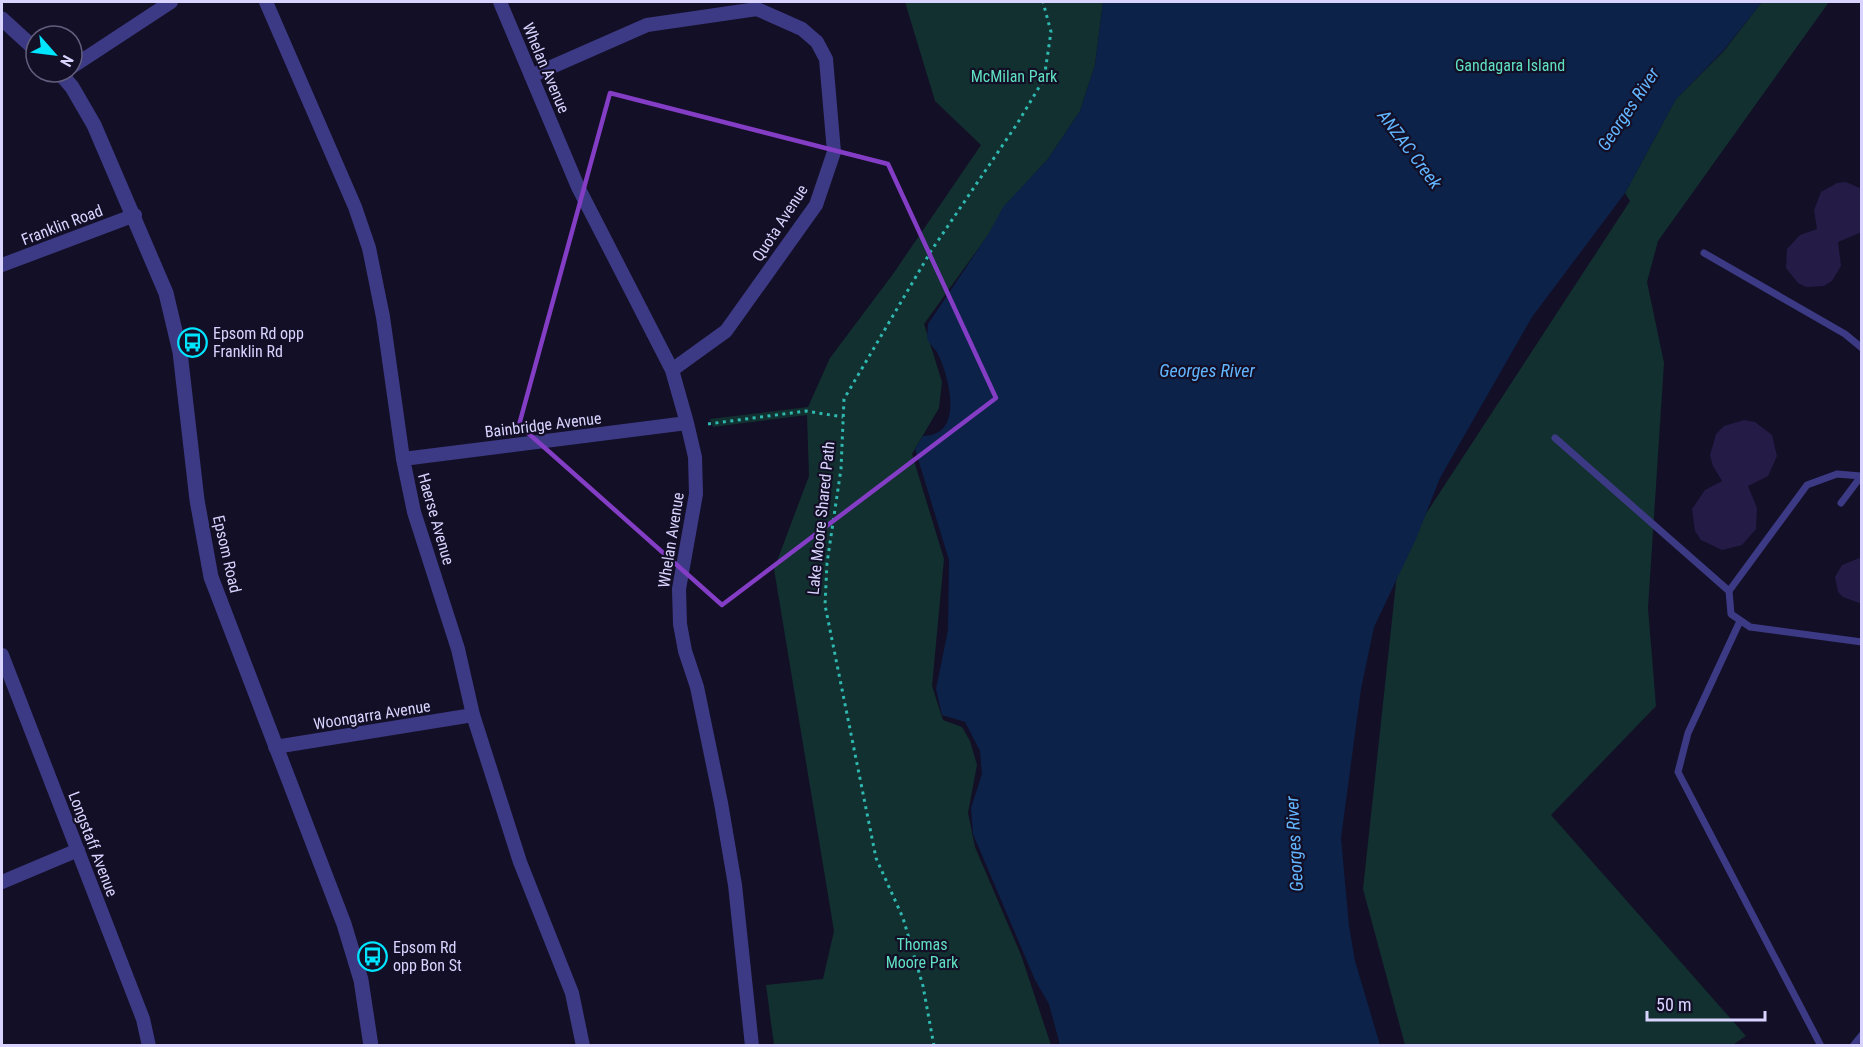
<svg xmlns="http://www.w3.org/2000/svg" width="1863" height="1047" font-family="'Roboto Condensed',sans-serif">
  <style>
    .green { fill: #12302f }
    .water { fill: #0c2248 }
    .building { fill: #241b47 }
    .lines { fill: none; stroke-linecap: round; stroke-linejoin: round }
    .path { stroke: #2fb8b0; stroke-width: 3; stroke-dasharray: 3 4.5; stroke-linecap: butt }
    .service { stroke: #3d3a85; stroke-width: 7 }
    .minor { stroke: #3d3a85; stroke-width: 14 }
    .tertiary { stroke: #3d3a85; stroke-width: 15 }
    .marked { fill: none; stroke: #843dc5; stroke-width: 4.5; stroke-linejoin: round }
    .labels { text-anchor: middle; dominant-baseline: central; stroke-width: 4.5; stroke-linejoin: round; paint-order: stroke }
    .park-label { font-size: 16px; fill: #5fe0c0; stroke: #130f26 }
    .street-label { font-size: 16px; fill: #d9d4ff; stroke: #130f26 }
    .poi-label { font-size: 16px; fill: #d9d4ff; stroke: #130f26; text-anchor: start }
    .water-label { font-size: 18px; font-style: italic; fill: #62b6ff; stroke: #130f26 }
  </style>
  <rect width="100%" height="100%" fill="#130f26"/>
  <!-- green -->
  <path class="green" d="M905,2H1103L1095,65L1080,111L1048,159L1024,185L924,324L942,382L939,408L912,454L944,559L932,686L943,720L962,727L970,741L977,765L968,813L975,847L1021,955L1051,1045H774L766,985L823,979L834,931L774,569L809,476L807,415L713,427L710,419L808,407L830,358L893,274L981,145L935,101Z
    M1762,2H1829L1658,241L1647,282L1664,363L1648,608L1656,706L1551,815L1746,1036L1731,1046L1405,1045L1363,889L1399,555L1630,201L1625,193L1676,99L1723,52Z"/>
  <!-- water -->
  <path class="water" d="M1103,2H1762L1723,51L1676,99L1625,193L1532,317L1440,478L1416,539L1374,627L1361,689L1341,838L1349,926L1355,961L1380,1045H1060L1049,1004L1035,980L973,834L971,808L982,774L980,751L965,722L942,715L936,689L948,630L949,560L915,449L923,436C965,436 949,377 938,354C935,348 929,344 927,338C927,334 928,328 928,324L989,233L1003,207L1048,159L1080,111L1095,65Z"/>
  <!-- building -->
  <path class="building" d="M1846,182L1862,189V232L1838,242L1841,266L1832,281L1824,286L1806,287L1798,283L1786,268L1787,249L1800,235L1817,229L1814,210L1821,192L1837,183Z
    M1744,420L1755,422L1772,435L1777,456L1768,476L1748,486L1757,508L1756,529L1742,545L1722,550L1701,540L1695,531L1692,509L1705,490L1722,481L1713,466L1710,455L1716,434L1724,426Z
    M1862,557V604L1843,597L1838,592L1835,577L1842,565Z"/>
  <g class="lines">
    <!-- path -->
    <path class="path" d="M708,424L806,411L843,417
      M934,1046L923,986L903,918L876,858L825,605L827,563L841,469L844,399L931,251L1017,124L1044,79L1051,32L1043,2"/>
    <!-- service -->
    <path class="service" d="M1704,253L1845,334L1862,348
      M1555,438L1729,591
      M1861,476L1837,474L1807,485L1729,591L1731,614L1750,627L1862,642
      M1841,503L1862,475
      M1740,621L1688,733L1678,772L1821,1046
      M1853,1046L1862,1035"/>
    <!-- minor -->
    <path class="minor" d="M266,2L355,207L369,248L383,317L403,459L414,512L458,649L473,715L520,862L572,993L583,1046
      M500,2L578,187L672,370L687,423L695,457L696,494L679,589L680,624L685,651L697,687L721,803L735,885L752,1046
      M72,67L171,2
      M531,76L647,25L757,9L802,29L817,42L826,59L834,152L816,205L726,331L672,370
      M2,265L135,215
      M403,459L687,423
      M2,655L143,1019L149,1046
      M275,747L473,715
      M2,882L78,850"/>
    <!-- tertiary -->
    <path class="tertiary" d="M2,19L36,50
      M59,72L72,87L94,125L166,293L180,352L197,500L211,577L344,924L361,980L371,1046"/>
  </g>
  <!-- marked area -->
  <path class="marked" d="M610,93L888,164L996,398L722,605L519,425Z"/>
  <!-- icons -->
  <defs>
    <symbol id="bus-ring" viewBox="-11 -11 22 22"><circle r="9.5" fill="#130f26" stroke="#00e5ff" stroke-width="1.5"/><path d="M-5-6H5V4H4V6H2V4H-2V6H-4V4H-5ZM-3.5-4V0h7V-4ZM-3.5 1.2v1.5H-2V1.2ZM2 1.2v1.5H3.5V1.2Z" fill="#00e5ff"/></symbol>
  </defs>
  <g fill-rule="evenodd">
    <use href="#bus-ring" x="176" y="326" width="33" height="33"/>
    <use href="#bus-ring" x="356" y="940" width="33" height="33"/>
  </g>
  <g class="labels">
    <!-- park labels -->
    <g class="park-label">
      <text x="1510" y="65">Gandagara Island</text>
      <text x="1014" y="76">McMilan Park</text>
      <text x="922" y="944">Thomas<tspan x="922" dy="18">Moore Park</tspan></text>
    </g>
    <!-- street labels -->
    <g class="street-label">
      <text transform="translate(546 68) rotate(67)">Whelan Avenue</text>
      <text transform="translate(780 223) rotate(-57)">Quota Avenue</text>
      <text transform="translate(62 225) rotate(-21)">Franklin Road</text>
      <text transform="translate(543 425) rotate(-7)">Bainbridge Avenue</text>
      <text transform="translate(821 518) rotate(-84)">Lake Moore Shared Path</text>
      <text transform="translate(436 519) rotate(74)">Haerse Avenue</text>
      <text transform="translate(671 540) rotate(-81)">Whelan Avenue</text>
      <text transform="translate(227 554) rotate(77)">Epsom Road</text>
      <text transform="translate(372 715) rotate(-9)">Woongarra Avenue</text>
      <text transform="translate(93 844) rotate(69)">Longstaff Avenue</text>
    </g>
    <!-- poi labels -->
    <g class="poi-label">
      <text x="213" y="333">Epsom Rd opp<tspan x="213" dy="18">Franklin Rd</tspan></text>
      <text x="393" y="947">Epsom Rd<tspan x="393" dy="18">opp Bon St</tspan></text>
    </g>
    <!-- water labels -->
    <g class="water-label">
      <text transform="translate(1628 109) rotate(-56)">Georges River</text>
      <text transform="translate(1410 149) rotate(53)">ANZAC Creek</text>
      <text x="1207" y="370">Georges River</text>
      <text transform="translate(1294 844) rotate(-93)">Georges River</text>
    </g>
  </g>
  <!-- border -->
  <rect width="1863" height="1047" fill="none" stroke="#d9d4ff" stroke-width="6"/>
  <!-- north arrow -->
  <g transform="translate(54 54) rotate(118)"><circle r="28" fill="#130f26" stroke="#625e7d" stroke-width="1.5"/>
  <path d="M0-4.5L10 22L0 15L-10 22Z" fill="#00e5ff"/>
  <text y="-9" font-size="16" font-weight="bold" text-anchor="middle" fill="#d9d4ff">N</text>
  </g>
  <!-- scale -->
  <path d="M1647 1011v9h118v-9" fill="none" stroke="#d9d4ff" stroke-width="3"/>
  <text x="1656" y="1011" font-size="18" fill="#d9d4ff" stroke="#130f26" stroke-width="4.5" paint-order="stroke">50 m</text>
</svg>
